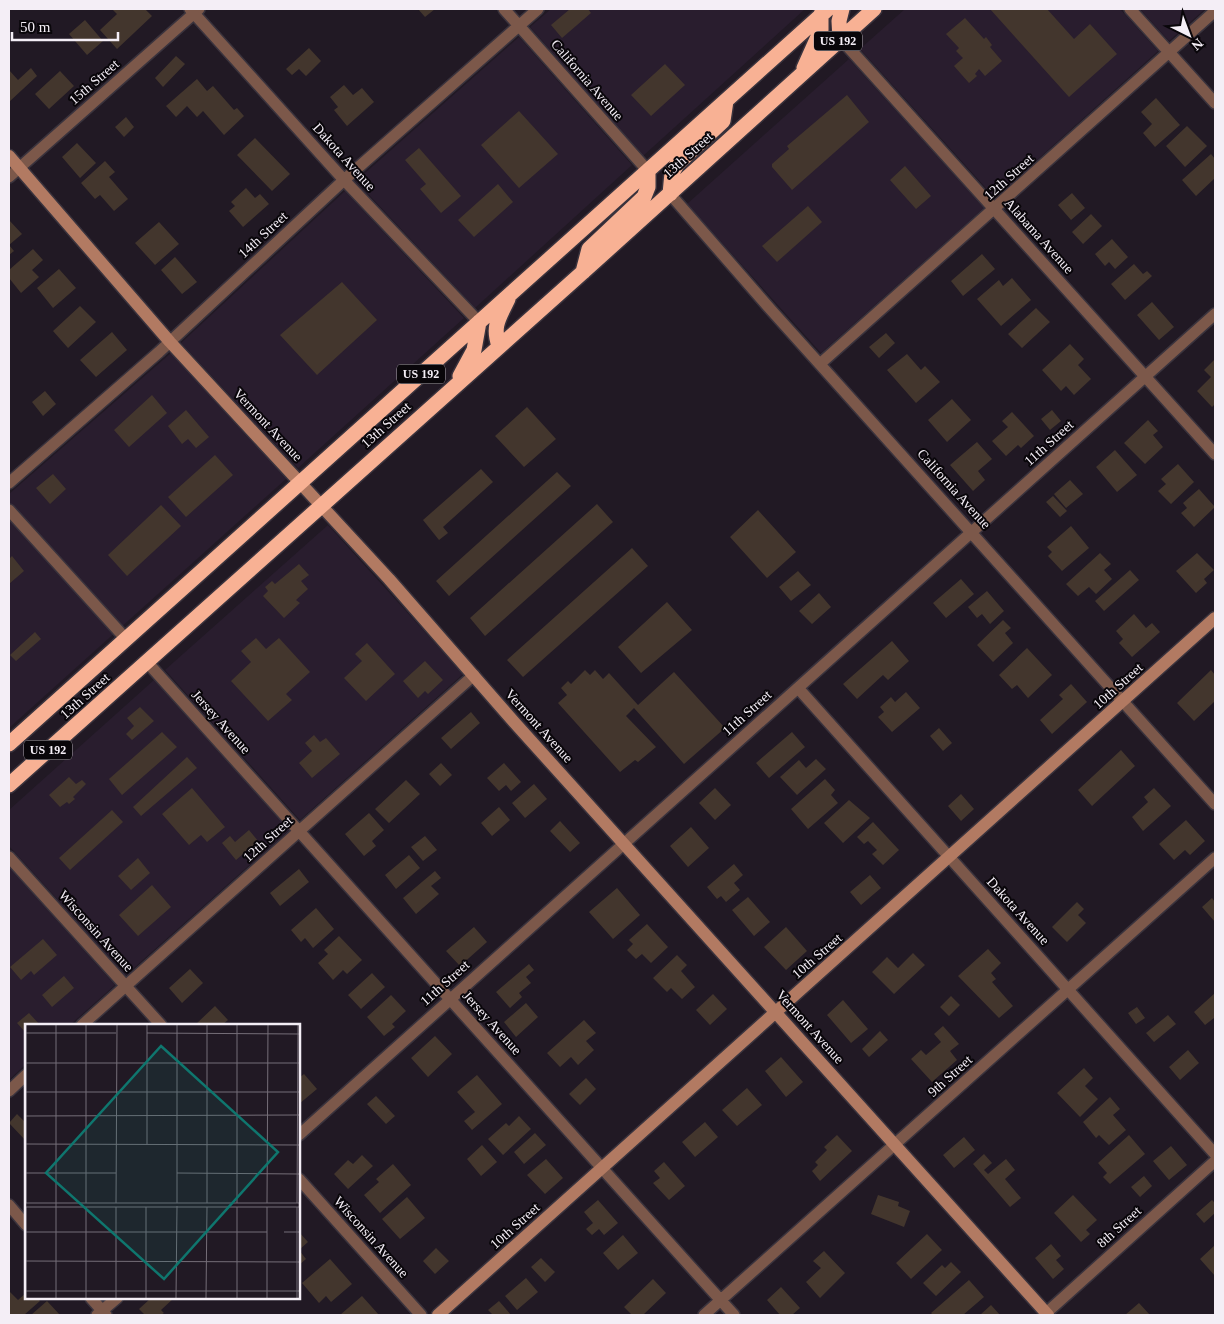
<svg xmlns="http://www.w3.org/2000/svg" width="1224" height="1324" font-family="Georgia,serif">
  <style>
    .built { fill: #291d2e }
    .building { fill: #43362d }
    .lines { fill: none; stroke-linecap: round; stroke-linejoin: round }
    .street-casing { stroke: #3a333d; stroke-width: 14 }
    .secondary-casing { stroke: #3a333d; stroke-width: 15 }
    .highway-casing { stroke: #3a333d; stroke-width: 18 }
    .street { stroke: #7c584a; stroke-width: 11 }
    .secondary { stroke: #b27a62; stroke-width: 12 }
    .highway { stroke: #f8b194; stroke-width: 15 }
    .labels { text-anchor: middle; dominant-baseline: central; stroke-width: 4; stroke-linejoin: round; paint-order: stroke }
    .shield { fill: #09060a; stroke: #aea8af; stroke-width: 1 }
    .shield-label { font-size: 12px; font-weight: bold; fill: #f4eef6 }
    .street-label { font-size: 14px; fill: #f4eef6; stroke: #09060a }
    .inset-road { fill: none; stroke: #756e78; stroke-width: 1 }
    .view { fill: #0f766e; fill-opacity: 0.15; stroke: #0f766e; stroke-width: 2.5 }
    .inset-edge { fill: none; stroke: #f4eef6; stroke-width: 2.5 }
  </style>
  <rect width="100%" height="100%" fill="#211924"/>
  <!-- built -->
  <path class="built" d="M551,9H805L643,156L530,27Z
    M905,9H1120L1158,51L995,198L860,49Z
    M1140,9H1205L1169,41Z
    M519,37L632,165L475,308L356,181Z
    M849,59L984,208L821,353L687,204Z
    M345,191L464,318L298,468L181,343Z
    M171,353L287,478L9,728V494Z
    M328,525L463,674L300,820L165,670Z
    M154,680L289,830L126,975L9,846V810Z
    M9,867L115,985L70,1025H26V1064L9,1080Z"/>
  <!-- building -->
  <path class="building" d="M112,9H145L152,16L117,49L100,30L117,14Z
    M418,9H435L425,17Z
    M570,9H588L591,13L562,38L551,25Z
    M990,9H1047L1074,39L1090,24L1117,54L1069,97Z
    M965,18L984,39L986,37L992,45L990,47L1002,61L985,76L979,69L975,74L977,76L969,83L954,66L963,58L956,51L959,48L946,34Z
    M85,20L103,41L87,55L69,34Z
    M309,48L321,61L306,76L299,69L292,75L286,69Z
    M176,56L185,64L163,87L155,78Z
    M665,64L685,85L651,116L631,95Z
    M31,68L37,76L9,102V70L18,80Z
    M60,71L74,86L49,109L35,94Z
    M197,79L207,91L213,86L234,110L237,108L244,116L224,135L203,111L197,117L187,106L176,117L166,106Z
    M344,85L353,95L362,88L374,102L347,126L334,110L338,107L330,97Z
    M847,95L869,122L792,190L772,167V164L789,149L787,146Z
    M1156,98L1180,125L1155,147L1143,133L1152,124L1141,112Z
    M519,111L558,154L519,188L481,145Z
    M126,117L134,127L124,137L115,127Z
    M1187,126L1207,146L1185,167L1166,146Z
    M255,138L290,174L272,191L237,155Z
    M77,143L96,163L80,178L62,157Z
    M419,148L461,196L441,213L420,189L426,184L405,160Z
    M1211,154L1215,159V178L1196,196L1182,180Z
    M105,161L115,172L109,177L128,199L114,211L100,195L95,199L81,183Z
    M905,166L931,196L916,209L890,180Z
    M498,184L513,202L474,237L458,220Z
    M246,188L255,198L260,194L269,204L243,227L229,211L235,206L231,202Z
    M1072,193L1085,208L1071,220L1058,205Z
    M808,206L822,222L777,262L762,246Z
    M1091,214L1102,226L1083,244L1072,232Z
    M9,220L22,234L9,245L14,251L9,255Z
    M159,222L179,244L155,265L135,243Z
    M1112,239L1128,257L1115,269L1109,262L1105,266L1095,254Z
    M33,249L43,260L32,270L39,277L21,293L9,278V270Z
    M982,254L995,269L963,296L951,281Z
    M175,257L197,282L182,294L161,270Z
    M1134,264L1143,274L1147,271L1152,276L1125,300L1111,284Z
    M59,269L76,288L53,308L37,288Z
    M1012,278L1031,300L1001,326L977,299L999,280L1003,286Z
    M342,282L377,320L317,375L280,335Z
    M1152,302L1174,327L1159,340L1137,315Z
    M80,306L96,322L68,348L53,331Z
    M1036,308L1050,322L1022,348L1008,334Z
    M112,332L127,350L96,377L80,360Z
    M886,333L895,343L879,358L869,347Z
    M1070,344L1084,359L1078,365L1091,379L1074,395L1066,386L1061,391L1042,370Z
    M907,354L921,370L925,366L940,382L916,403L887,370Z
    M1215,359V404L1212,407L1197,391L1211,377L1204,370Z
    M45,391L56,404L43,416L32,402Z
    M152,395L167,413L129,447L114,430Z
    M952,399L971,420L947,442L928,420Z
    M527,407L556,439L524,467L495,436Z
    M186,410L209,437L196,448L188,439L182,444L168,426Z
    M1052,410L1061,421L1050,430L1041,419Z
    M1012,412L1034,436L1021,448L1018,445L1006,456L992,441L1008,427L1002,421Z
    M1148,420L1158,431L1153,435L1163,447L1145,464L1124,443Z
    M977,442L992,459L978,471L985,480L973,491L950,465Z
    M1115,450L1137,475L1117,492L1096,467Z
    M215,455L233,475L186,517L168,497Z
    M1178,464L1194,482L1171,504L1158,491L1166,484L1161,479Z
    M481,469L493,482L443,527L448,533L439,540L423,520Z
    M557,472L571,486L449,596L436,581Z
    M53,474L66,489L50,504L36,488Z
    M1070,480L1083,494L1066,508L1054,494Z
    M1199,489L1215,507L1194,527L1181,513L1187,508L1183,503Z
    M1053,496L1067,511L1060,517L1046,502Z
    M597,504L613,522L485,636L470,618Z
    M161,505L181,526L127,576L108,555Z
    M758,510L796,552L767,578L730,537Z
    M1071,526L1089,548L1062,571L1048,556L1052,552L1047,547Z
    M632,548L648,566L523,677L507,660Z
    M1100,553L1111,564L1104,570L1112,579L1096,594L1089,587L1078,596L1066,584Z
    M1197,553L1214,570L1204,579L1207,583L1196,593L1176,571Z
    M12,556L24,571L9,584V559Z
    M299,564L309,575L301,581L308,589L296,600L300,603L284,618L263,596L268,591L265,587L272,581L275,584Z
    M1130,570L1139,580L1104,611L1095,601Z
    M798,571L811,585L791,601L779,587Z
    M961,579L974,594L946,618L933,603Z
    M987,591L1004,611L990,624L982,614L977,618L968,607Z
    M819,593L831,607L812,624L799,611Z
    M667,602L692,630L641,673L618,647Z
    M1134,614L1146,628L1152,623L1160,632L1132,657L1119,643L1123,639L1116,631Z
    M1003,620L1011,628L1005,633L1013,643L993,662L977,645Z
    M35,632L41,639L16,661L10,655Z
    M256,638L266,649L279,638L310,672L286,694L292,700L268,721L231,681L251,662L241,651Z
    M892,641L909,661L888,680L883,675L857,699L843,684Z
    M367,643L395,674L366,701L344,678L362,661L355,654Z
    M1027,648L1052,675L1028,698L1017,685L1012,689L999,675Z
    M425,661L443,680L428,694L425,691L418,698L403,681Z
    M585,670L590,675L595,670L603,679L609,673L638,705L674,672L725,728L684,764L634,708L626,716L656,747L638,762L635,760L620,772L558,703L567,695L561,688L568,681L571,684Z
    M1211,670L1215,675V701L1194,721L1177,703Z
    M1071,684L1087,702L1052,734L1040,720L1063,699L1059,695Z
    M906,692L920,708L892,732L878,717L884,712L880,707L891,697L895,702Z
    M140,707L154,721L132,740L126,734L134,726L127,718Z
    M471,712L480,723L451,749L441,738Z
    M939,728L952,743L943,751L930,736Z
    M162,732L177,747L122,795L109,779Z
    M792,732L805,747L769,778L756,763Z
    M314,735L320,742L326,738L340,754L312,778L299,763L312,751L305,743Z
    M1121,750L1135,766L1092,806L1078,790Z
    M187,757L197,768L141,816L133,807Z
    M816,759L826,769L797,795L780,777L799,760L806,768Z
    M441,763L452,775L440,786L429,774Z
    M504,763L521,782L511,791L506,785L499,791L487,778Z
    M69,777L76,784L82,780L86,784L73,797L75,799L69,804L67,802L60,807L49,795Z
    M825,779L835,790L831,795L838,803L808,829L791,809Z
    M406,780L420,794L389,823L375,809Z
    M534,784L547,799L525,818L512,803Z
    M192,788L225,827L207,842L201,835L189,845L162,814Z
    M715,788L731,805L715,820L699,803Z
    M1154,788L1171,806L1143,831L1132,817L1148,802L1144,797Z
    M961,794L974,809L961,821L948,806Z
    M849,800L870,818L843,843L824,823Z
    M499,807L510,820L492,836L481,823Z
    M112,810L123,822L70,870L59,858Z
    M369,813L384,830L372,841L376,846L364,856L345,834Z
    M1186,820L1205,841L1190,855L1185,850L1174,860L1159,844Z
    M560,821L580,843L570,852L550,831Z
    M873,822L899,850L883,865L872,854L877,850L868,841L864,844L857,837Z
    M691,827L709,848L688,867L670,846Z
    M249,830L258,841L236,860L222,843L230,836L235,842Z
    M425,836L437,850L423,861L411,847Z
    M409,855L420,868L396,889L385,875Z
    M138,858L150,873L131,890L118,876Z
    M734,864L743,875L734,883L740,890L726,902L721,896L717,899L707,887Z
    M299,869L309,882L280,906L270,893Z
    M435,871L441,878L431,886L439,894L416,914L403,898Z
    M870,875L881,888L861,905L850,892Z
    M152,885L171,907L138,936L119,915Z
    M617,888L640,915L613,939L589,912Z
    M748,897L770,922L754,936L732,910Z
    M1212,898L1215,902V922L1202,907Z
    M1077,902L1084,909L1078,915L1086,923L1067,942L1052,927Z
    M316,908L334,929L313,948L305,938L301,942L291,930Z
    M647,924L668,947L651,963L642,954L636,959L627,950L633,944L629,940Z
    M474,927L487,942L460,966L446,951Z
    M786,927L807,951L786,970L764,947Z
    M339,936L362,960L347,974L343,970L333,980L318,963L328,954L324,950Z
    M43,939L57,955L34,975L31,971L21,980L10,967Z
    M988,949L1001,963L991,973L996,979L992,982L1013,1006L999,1018L958,976Z
    M913,953L925,965L894,994L872,972L887,957L898,968Z
    M677,955L687,965L681,971L695,987L682,999L671,988L667,992L653,978Z
    M529,964L534,970L526,977L531,983L519,993L522,997L510,1008L496,992Z
    M190,969L203,983L182,1003L169,988Z
    M372,973L385,987L361,1009L348,995Z
    M64,976L74,988L52,1007L42,995Z
    M1215,993V1020L1214,1018L1205,1025L1194,1012Z
    M713,994L727,1009L710,1025L696,1010Z
    M391,995L406,1011L392,1024L395,1027L384,1036L367,1017Z
    M951,996L960,1005L949,1016L940,1007Z
    M843,1000L868,1029L851,1043L827,1015Z
    M526,1003L538,1017L516,1037L504,1022Z
    M215,1006L228,1020L222,1025H195Z
    M1137,1007L1145,1018L1136,1024L1128,1013Z
    M29,1013L40,1025H26V1033L17,1023Z
    M1168,1015L1176,1024L1154,1042L1146,1033Z
    M584,1020L596,1033L586,1041L594,1050L578,1065L571,1057L560,1067L547,1053Z
    M943,1026L959,1044L950,1051L957,1060L932,1082L911,1059L921,1050L926,1055L941,1042L934,1034Z
    M880,1031L888,1040L869,1057L862,1049Z
    M435,1036L452,1054L428,1077L411,1058Z
    M1188,1050L1199,1063L1180,1080L1169,1067Z
    M781,1057L803,1082L786,1097L765,1071Z
    M1084,1068L1093,1078L1085,1086L1098,1099L1080,1117L1057,1093Z
    M304,1074L317,1089L299,1104V1078Z
    M477,1075L502,1104L472,1130L464,1121L475,1112L457,1092Z
    M586,1078L596,1089L580,1105L569,1094Z
    M747,1088L762,1105L737,1126L722,1110Z
    M376,1096L395,1116L386,1124L367,1104Z
    M1110,1097L1120,1109L1113,1115L1126,1130L1109,1145L1099,1135L1096,1138L1083,1122Z
    M17,1114L26,1123V1141L9,1123Z
    M519,1116L531,1129L503,1155L488,1139L506,1123L509,1126Z
    M705,1122L718,1137L695,1157L682,1142Z
    M535,1133L546,1145L524,1164L514,1152Z
    M837,1135L852,1151L820,1181L812,1171L818,1165L815,1162L827,1150L824,1147Z
    M1129,1135L1145,1154L1110,1184L1103,1177L1107,1173L1098,1163Z
    M964,1137L975,1150L954,1168L943,1155Z
    M482,1145L497,1162L481,1176L467,1159Z
    M1171,1146L1187,1165L1169,1180L1153,1161Z
    M984,1154L992,1163L984,1170L988,1174L1006,1159L1015,1170L1005,1179L1021,1198L1010,1207L973,1164Z
    M362,1155L373,1166L348,1189L334,1174L348,1160L353,1164Z
    M546,1159L563,1178L545,1194L527,1175Z
    M664,1162L685,1186L669,1200L653,1183L660,1178L654,1171Z
    M393,1164L411,1185L380,1213L364,1195L379,1182L376,1179Z
    M1144,1176L1152,1186L1140,1197L1131,1187Z
    M878,1195L899,1202L898,1206L910,1211L904,1227L871,1214Z
    M1073,1195L1097,1220L1086,1230L1090,1234L1081,1242L1054,1213Z
    M407,1197L425,1218L400,1239L382,1219Z
    M598,1200L618,1223L604,1235L599,1229L592,1235L586,1229L593,1223L584,1212Z
    M1212,1200L1215,1203V1213L1204,1223L1196,1214Z
    M299,1232L308,1242L299,1250L306,1259L299,1265Z
    M927,1234L942,1250L911,1279L896,1263Z
    M623,1235L638,1253L618,1270L603,1253Z
    M1051,1244L1061,1256L1056,1260L1064,1269L1053,1279L1035,1258Z
    M1215,1245V1276L1200,1259Z
    M436,1248L449,1261L435,1274L423,1261Z
    M824,1251L845,1273L820,1298L806,1282L821,1268L813,1261Z
    M541,1258L555,1272L545,1282L531,1267Z
    M330,1259L352,1284L331,1302L326,1296L319,1303L302,1283Z
    M951,1262L961,1272L936,1296L923,1283L942,1265L945,1268Z
    M526,1278L538,1292L517,1310L505,1296Z
    M653,1279L666,1293L643,1315H632L624,1307Z
    M969,1280L984,1297L963,1315H933L931,1313Z
    M781,1287L800,1308L792,1315H780L767,1300Z
    M10,1292L18,1300L26,1293V1298H37L40,1301L24,1315H9Z
    M362,1296L379,1315H340Z
    M151,1298H174L161,1310L164,1313L161,1315H145L139,1309Z
    M47,1301L60,1315H31Z
    M499,1301L511,1315H493L488,1310Z
    M1139,1303L1150,1315H1125Z
    M991,1305L1000,1315H980Z"/>
  <g class="lines">
    <defs>
      <path id="street" d="M190,9L344,180L479,322
        M504,9L648,171
        M1130,9L1215,103
        M840,38L1215,454
        M9,177L199,9
        M670,194L772,311L1215,804
        M821,363L1215,11
        M9,483L159,352L344,180L538,9
        M9,510L126,639
        M147,662L734,1315
        M798,688L1215,1154
        M9,857L161,1025
        M82,1025L474,675
        M9,1091L26,1075
        M299,1135L1215,314
        M299,1179L421,1315
        M9,1205L26,1225
        M91,1298L106,1315
        M97,1315L117,1298
        M704,1315L1215,858
        M1044,1315L1215,1161"/>
      <path id="secondary" d="M9,156L170,342L389,579L514,722L1048,1315
        M438,1315L1215,618"/>
      <path id="highway" d="M840,38L839,21L842,9
        M804,68L821,30V14
        M670,194L672,173L677,164L723,121L726,101
        M583,272L589,249L644,197L648,187V171
        M499,346C492,326 499,318 508,299
        M460,376L474,350L479,322
        M9,744L828,9
        M9,785L583,272L874,9"/>
    </defs>
    <!-- street casing -->
    <use href="#street" class="street-casing"/>
    <!-- secondary casing -->
    <use href="#secondary" class="secondary-casing"/>
    <!-- highway casing -->
    <use href="#highway" class="highway-casing"/>
    <!-- street -->
    <use href="#street" class="street"/>
    <!-- secondary -->
    <use href="#secondary" class="secondary"/>
    <!-- highway -->
    <use href="#highway" class="highway"/>
  </g>
  <g class="labels">
    <!-- shield labels -->
    <g class="shield">
      <rect x="814" y="31.5" width="48" height="19" rx="4"/>
      <rect x="397" y="364.5" width="48" height="19" rx="4"/>
      <rect x="24" y="740.5" width="48" height="19" rx="4"/>
    </g>
    <g class="shield-label">
      <text x="838" y="41">US 192</text>
      <text x="421" y="374">US 192</text>
      <text x="48" y="750">US 192</text>
    </g>
    <!-- street labels -->
    <g class="street-label">
      <text transform="translate(587 80) rotate(49)">California Avenue</text>
      <text transform="translate(94 82) rotate(-41)">15th Street</text>
      <text transform="translate(688 155) rotate(-42)">13th Street</text>
      <text transform="translate(344 157) rotate(48)">Dakota Avenue</text>
      <text transform="translate(1009 177) rotate(-42)">12th Street</text>
      <text transform="translate(263 235) rotate(-43)">14th Street</text>
      <text transform="translate(1039 236) rotate(48)">Alabama Avenue</text>
      <text transform="translate(268 425) rotate(47)">Vermont Avenue</text>
      <text transform="translate(386 425) rotate(-42)">13th Street</text>
      <text transform="translate(1049 443) rotate(-42)">11th Street</text>
      <text transform="translate(954 489) rotate(48)">California Avenue</text>
      <text transform="translate(1118 686) rotate(-42)">10th Street</text>
      <text transform="translate(85 696) rotate(-42)">13th Street</text>
      <text transform="translate(747 713) rotate(-42)">11th Street</text>
      <text transform="translate(221 722) rotate(48)">Jersey Avenue</text>
      <text transform="translate(539 726) rotate(48)">Vermont Avenue</text>
      <text transform="translate(268 839) rotate(-42)">12th Street</text>
      <text transform="translate(1018 911) rotate(48)">Dakota Avenue</text>
      <text transform="translate(96 931) rotate(48)">Wisconsin Avenue</text>
      <text transform="translate(817 956) rotate(-41)">10th Street</text>
      <text transform="translate(445 983) rotate(-42)">11th Street</text>
      <text transform="translate(492 1023) rotate(48)">Jersey Avenue</text>
      <text transform="translate(810 1027) rotate(48)">Vermont Avenue</text>
      <text transform="translate(950 1076) rotate(-42)">9th Street</text>
      <text transform="translate(515 1226) rotate(-42)">10th Street</text>
      <text transform="translate(1119 1227) rotate(-42)">8th Street</text>
      <text transform="translate(371 1237) rotate(48)">Wisconsin Avenue</text>
    </g>
  </g>
  <!-- overview -->
  <g transform="translate(25 1024)">
    <rect width="275" height="275" fill="#211924"/>
    <path class="inset-road" d="M122,1V120M1,9H91M122,9L275,10M0,39H275M0,68H275M0,92L275,91M0,120L275,121M1,149H91M152,149L275,150M0,179H275M1,179V1M61,179V1M91,179L92,1M152,179V1M182,179V1M212,179V1M242,179L243,1M272,179L273,1M0,183H275M121,183V274M0,208H242M259,208H275M0,237L275,238M0,267H275M1,274V183M31,274V1M61,274V183M91,274V183M151,274L152,182M181,274L182,183M212,274V183M242,274V183M272,274V183"/>
    <path class="view" d="M136,22L253,128L139,255L21,149Z"/>
    <rect width="275" height="275" class="inset-edge"/>
  </g>
  <!-- border -->
  <rect width="1224" height="1324" fill="none" stroke="#f4eef6" stroke-width="20"/>
  <!-- north arrow -->
  <g transform="translate(1189 35) rotate(138)" stroke="#09060a" stroke-width="4" paint-order="stroke">
  <path d="M0-4L9 19L0 12L-9 19Z" fill="#f4eef6"/>
  <text y="-8" font-size="14" font-weight="bold" text-anchor="middle" fill="#f4eef6">N</text>
  </g>
  <!-- scale -->
  <path d="M12 32v8h106v-8" fill="none" stroke="#f4eef6" stroke-width="2.5"/>
  <text x="20" y="32" font-size="15" fill="#f4eef6" stroke="#09060a" stroke-width="4" paint-order="stroke">50 m</text>
</svg>
